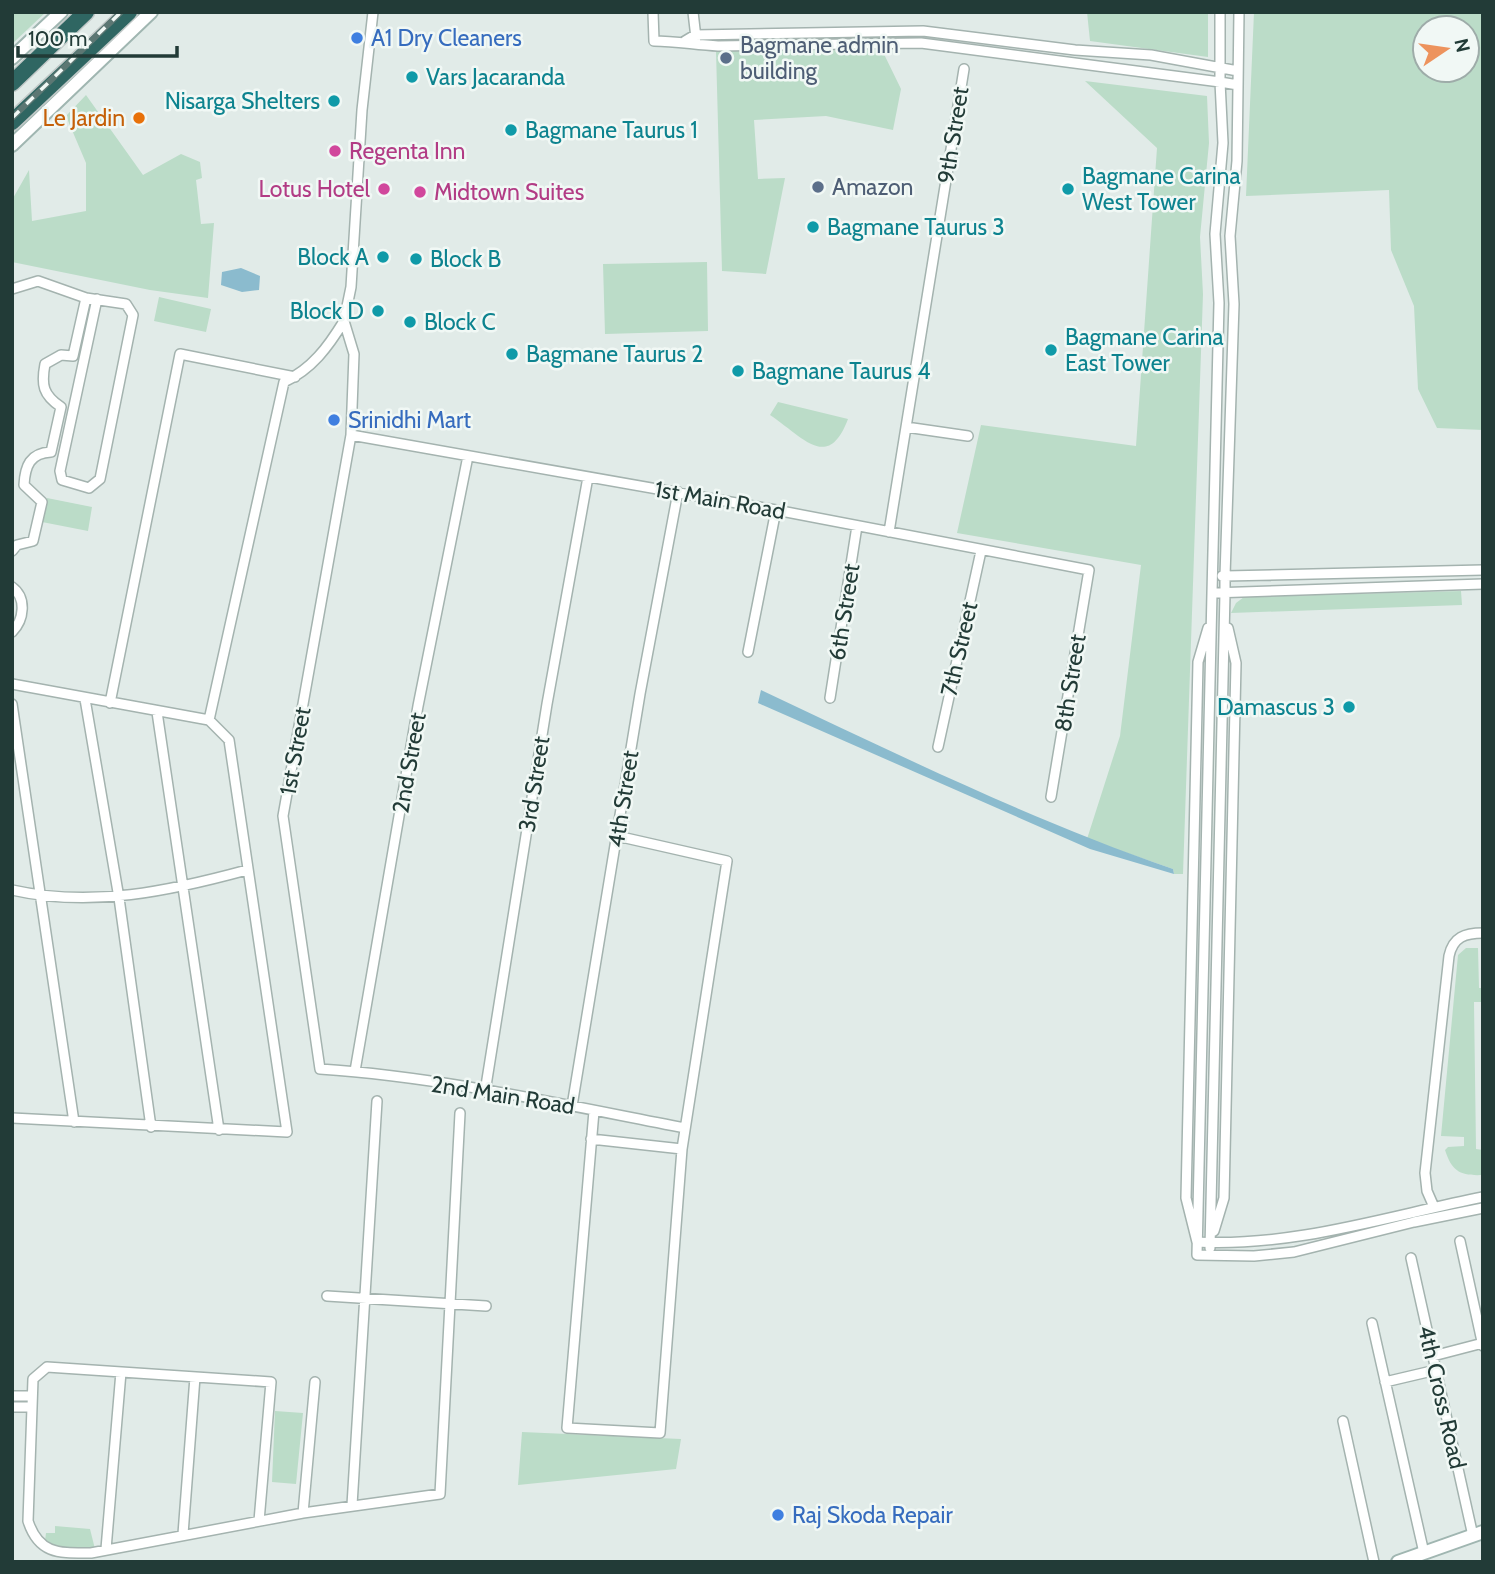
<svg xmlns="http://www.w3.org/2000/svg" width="1495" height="1574" font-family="Cabin,sans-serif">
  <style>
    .green { fill: #bbdcc8; fill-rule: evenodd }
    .water { fill: #8bbbce }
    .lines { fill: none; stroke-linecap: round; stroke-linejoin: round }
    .street-casing { stroke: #a4b3af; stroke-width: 12 }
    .secondary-casing { stroke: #a0b6b1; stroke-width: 16 }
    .highway-casing { stroke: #c1c8c7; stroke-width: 19 }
    .street { stroke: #fff; stroke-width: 9 }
    .secondary { stroke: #fff; stroke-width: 12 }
    .highway { stroke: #2f6662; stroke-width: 16 }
    .rail-casing { stroke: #5c7773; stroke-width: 6 }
    .rail { stroke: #f1f8f5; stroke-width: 3.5; stroke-dasharray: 10; stroke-linecap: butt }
    .shop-dot { fill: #3f7fe0; stroke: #f1f8f5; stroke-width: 2.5 }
    .service-dot { fill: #5c6f8a; stroke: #f1f8f5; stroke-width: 2.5 }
    .culture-dot { fill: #0f9aa8; stroke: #f1f8f5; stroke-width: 2.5 }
    .food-dot { fill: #e8710a; stroke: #f1f8f5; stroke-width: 2.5 }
    .hotel-dot { fill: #d1479c; stroke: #f1f8f5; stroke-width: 2.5 }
    .labels { text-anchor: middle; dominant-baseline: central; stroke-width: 5; stroke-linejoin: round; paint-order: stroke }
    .shop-label { font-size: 23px; fill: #366cbe; stroke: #f1f8f5; text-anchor: start }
    .service-label { font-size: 23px; fill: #4e5e75; stroke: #f1f8f5; text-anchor: start }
    .culture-label { font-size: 23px; fill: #0d838f; stroke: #f1f8f5; text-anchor: start }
    .food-label { font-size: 23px; fill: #c56008; stroke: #f1f8f5; text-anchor: end }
    .street-label { font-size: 23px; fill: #223b37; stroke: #f1f8f5 }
    .hotel-label { font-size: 23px; fill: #b23c85; stroke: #f1f8f5; text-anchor: start }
  </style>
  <rect width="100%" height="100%" fill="#e1ebe8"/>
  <!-- green -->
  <path class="green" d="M12,12H46L12,44Z
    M1087,12H1208V57L1090,41Z
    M1254,12H1483V430L1437,428L1418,389L1414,306L1391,250L1389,190L1246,196ZM1425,28H1467V70H1425Z
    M882,50L901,89L893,130L826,116L754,120L758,179L785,178L766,274L722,271L716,51Z
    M1085,81L1207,96L1209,143L1200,237L1203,294L1183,874H1174L1173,869L1087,839L1120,736L1141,565L957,533L981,425L1136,446L1157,148Z
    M86,95L143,175L181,154L200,162L202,178L196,180L201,224L214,223L208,298L150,290L12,262V200L29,170L32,221L86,211V163L66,116Z
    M707,262L708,331L605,334L603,264Z
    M159,297L211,309L206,332L154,321Z
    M778,402L848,419C828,472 803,437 770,415Z
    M47,498L92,507L88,531L42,522Z
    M1461,591L1462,605L1231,613L1236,603L1244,597Z
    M1466,948H1478L1479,988H1483V1002H1474L1476,1149L1483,1150V1175C1461,1176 1452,1172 1445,1150L1448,1147L1464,1146V1137L1441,1136L1458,955Z
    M275,1411L303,1413L296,1484L272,1482Z
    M522,1432L681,1439L676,1469L518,1485Z
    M55,1526L90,1529L95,1549L58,1550L45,1541L46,1533H55Z"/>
  <!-- water -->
  <path class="water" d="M241,268L260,276L259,290L242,292L221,285L222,272Z
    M761,690C897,754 1031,820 1173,869L1174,874L1090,849L758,703Z"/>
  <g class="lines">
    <defs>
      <path id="street" d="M373,12L362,110L351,287L344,321L354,354L351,435L283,816L320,1069C442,1077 565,1105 685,1128
        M653,12L654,41C676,41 696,45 718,46L921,43L1220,82L1223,143L1215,234L1219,303L1212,593L1483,584
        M693,12L696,38
        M1220,12V82L1238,85
        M1239,12L1237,161L1230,236L1234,304L1225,576L1483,570
        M685,41L695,35L923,31L1075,50L1151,55L1238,71
        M12,289L38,281L86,298L126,304L133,315L100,479L89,488L62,480L60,471L97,299
        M906,427L968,436
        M351,435L776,510L1089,570L1051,797
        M889,532L964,69
        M12,551L17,545L33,541L42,502L24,485C25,466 30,453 51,452L61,407C43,395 41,385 45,364L61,355L73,356L86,298
        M12,587C27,598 24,620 12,632
        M1212,593L1197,1255L1254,1256L1294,1252L1414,1222L1483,1208
        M1208,628L1198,662L1186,1198L1197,1242C1295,1247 1388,1216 1483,1197
        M748,652L776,510
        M12,684L209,720L229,740L287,1132L12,1118
        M830,698L857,526
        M85,699L119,898L151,1127
        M110,703L180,354L295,377
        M12,704L74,1122
        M157,712L219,1130
        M209,720L284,382C312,369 328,347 344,321
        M938,747L981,551
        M12,890C92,908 170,891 247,870
        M355,1071L418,706L468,456
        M485,1092L547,704L588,477
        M572,1106L640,694L678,492
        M594,1111L567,1428L660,1433L682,1149L727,861L617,836
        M591,1139L682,1149
        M1434,1207L1427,1191L1425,1173L1449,956C1453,937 1465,933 1483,933
        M1214,1231L1224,1198L1236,663L1228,628
        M1460,1241L1483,1346
        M1210,1248L1225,593V576H1222
        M1411,1258L1473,1536
        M327,1296L486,1306
        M1372,1323L1424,1553
        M1433,1356L1483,1343
        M1385,1382L1436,1370
        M12,1396H32
        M12,1407H32
        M1343,1421L1374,1562
        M352,1505L377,1101
        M303,1513L315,1382
        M259,1521L271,1382L47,1367L33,1379L28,1521C39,1555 60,1553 91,1553L303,1513L440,1494L460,1113
        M183,1534L195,1377
        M106,1549L121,1372"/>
      <path id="secondary" d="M12,58L61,12
        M12,145L151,12
        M1398,1562L1483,1532"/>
      <path id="highway" d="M12,83L86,12
        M12,122L129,12"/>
    </defs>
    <!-- street casing -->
    <use href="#street" class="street-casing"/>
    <!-- secondary casing -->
    <use href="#secondary" class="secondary-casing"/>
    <!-- highway casing -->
    <use href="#highway" class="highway-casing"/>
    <!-- street -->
    <use href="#street" class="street"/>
    <!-- secondary -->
    <use href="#secondary" class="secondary"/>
    <!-- highway -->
    <use href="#highway" class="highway"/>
    <defs>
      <path id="rail" d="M12,118L121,12"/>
    </defs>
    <!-- rail casing -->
    <use href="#rail" class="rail-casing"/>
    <!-- rail -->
    <use href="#rail" class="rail"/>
  </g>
  <!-- markers -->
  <g class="shop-dot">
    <circle cx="357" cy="38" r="7"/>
    <circle cx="334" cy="420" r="7"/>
    <circle cx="778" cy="1515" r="7"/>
  </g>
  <g class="service-dot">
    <circle cx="726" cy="58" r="7"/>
    <circle cx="818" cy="187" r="7"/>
  </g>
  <g class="culture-dot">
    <circle cx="412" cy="77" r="7"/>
    <circle cx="334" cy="101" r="7"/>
    <circle cx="511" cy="130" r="7"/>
    <circle cx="1068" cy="189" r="7"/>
    <circle cx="813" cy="227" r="7"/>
    <circle cx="383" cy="257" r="7"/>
    <circle cx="416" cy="259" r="7"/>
    <circle cx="378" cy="311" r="7"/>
    <circle cx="410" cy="322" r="7"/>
    <circle cx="1051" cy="350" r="7"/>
    <circle cx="512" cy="354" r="7"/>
    <circle cx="738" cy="371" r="7"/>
    <circle cx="1349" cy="707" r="7"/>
  </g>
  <circle class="food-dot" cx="139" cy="118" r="7"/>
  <g class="hotel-dot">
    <circle cx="335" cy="151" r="7"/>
    <circle cx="384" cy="189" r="7"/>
    <circle cx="420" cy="192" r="7"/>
  </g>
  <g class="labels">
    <!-- shop labels -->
    <g class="shop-label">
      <text x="371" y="38">A1 Dry Cleaners</text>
      <text x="348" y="420">Srinidhi Mart</text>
      <text x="792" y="1515">Raj Skoda Repair</text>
    </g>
    <!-- service labels -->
    <g class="service-label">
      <text x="740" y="45">Bagmane admin<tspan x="740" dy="26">building</tspan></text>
      <text x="832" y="187">Amazon</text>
    </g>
    <!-- culture labels -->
    <g class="culture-label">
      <text x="426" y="77">Vars Jacaranda</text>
      <text x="320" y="101" text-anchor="end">Nisarga Shelters</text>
      <text x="525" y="130">Bagmane Taurus 1</text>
      <text x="1082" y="176">Bagmane Carina<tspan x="1082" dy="26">West Tower</tspan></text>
      <text x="827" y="227">Bagmane Taurus 3</text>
      <text x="369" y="257" text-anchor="end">Block A</text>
      <text x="430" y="259">Block B</text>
      <text x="364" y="311" text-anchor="end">Block D</text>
      <text x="424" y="322">Block C</text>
      <text x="1065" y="337">Bagmane Carina<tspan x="1065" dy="26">East Tower</tspan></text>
      <text x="526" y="354">Bagmane Taurus 2</text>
      <text x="752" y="371">Bagmane Taurus 4</text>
      <text x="1335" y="707" text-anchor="end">Damascus 3</text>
    </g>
    <!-- food labels -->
    <g class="food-label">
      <text x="125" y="118">Le Jardin</text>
    </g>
    <!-- street labels -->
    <g class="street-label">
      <text transform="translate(953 135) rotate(-81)">9th Street</text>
      <text transform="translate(720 500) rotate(10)">1st Main Road</text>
      <text transform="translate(844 612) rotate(-81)">6th Street</text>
      <text transform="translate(959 649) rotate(-77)">7th Street</text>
      <text transform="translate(1070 683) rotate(-81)">8th Street</text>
      <text transform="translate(295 751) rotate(-80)">1st Street</text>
      <text transform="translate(409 763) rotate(-80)">2nd Street</text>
      <text transform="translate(534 784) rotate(-81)">3rd Street</text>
      <text transform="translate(623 799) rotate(-81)">4th Street</text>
      <text transform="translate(503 1095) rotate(9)">2nd Main Road</text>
      <text transform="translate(1442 1397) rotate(77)">4th Cross Road</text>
    </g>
    <!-- hotel labels -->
    <g class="hotel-label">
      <text x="349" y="151">Regenta Inn</text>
      <text x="370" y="189" text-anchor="end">Lotus Hotel</text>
      <text x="434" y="192">Midtown Suites</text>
    </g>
  </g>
  <!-- border -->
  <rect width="1495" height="1574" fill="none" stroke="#223b37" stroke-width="28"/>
  <!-- north arrow -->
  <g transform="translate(1446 49) rotate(77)"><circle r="33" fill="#f1f8f5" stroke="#9eaca9" stroke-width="2"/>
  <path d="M0-5L12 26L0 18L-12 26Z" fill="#ed935d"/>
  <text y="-10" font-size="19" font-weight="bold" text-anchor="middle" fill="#223b37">N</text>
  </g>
  <!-- scale -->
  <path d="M18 46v10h159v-10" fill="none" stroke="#223b37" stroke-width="3.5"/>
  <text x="28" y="46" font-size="21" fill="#223b37" stroke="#f1f8f5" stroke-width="5" paint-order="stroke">100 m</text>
</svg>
